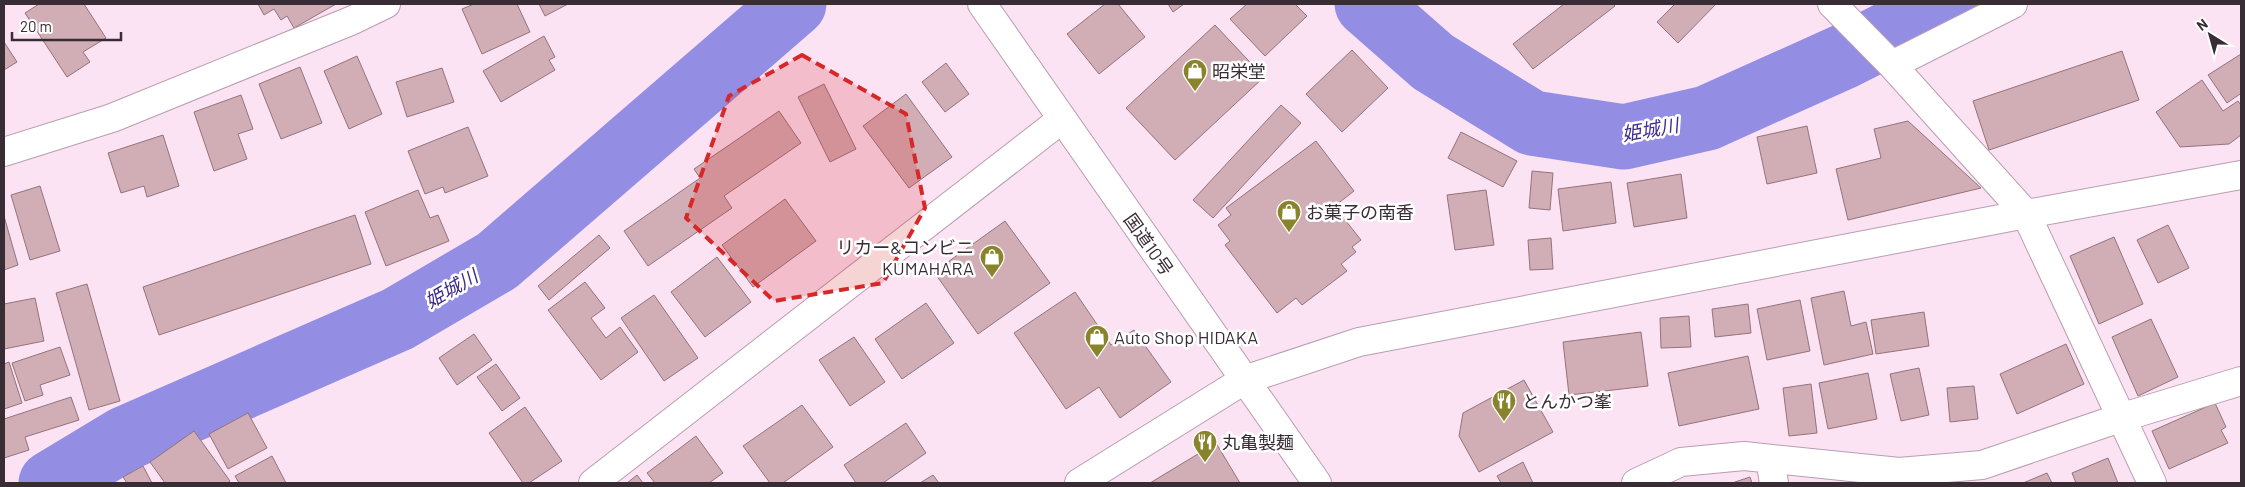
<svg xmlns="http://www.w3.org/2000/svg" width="2245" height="487" font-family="Barlow,'Noto Sans JP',sans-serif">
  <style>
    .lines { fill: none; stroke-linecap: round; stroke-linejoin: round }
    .river { stroke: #938de3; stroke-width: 65 }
    .building { fill: #d1adb5; stroke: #94737b }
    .minor-casing { stroke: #b99db1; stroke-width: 30 }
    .highway-casing { stroke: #b99db1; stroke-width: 30 }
    .minor { stroke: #fff; stroke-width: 28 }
    .highway { stroke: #fff; stroke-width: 28 }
    .marked { fill: #d62828; fill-opacity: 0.2; stroke: #d62828; stroke-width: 4; stroke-dasharray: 10 6; stroke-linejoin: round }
    .labels { text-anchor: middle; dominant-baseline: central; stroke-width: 5; stroke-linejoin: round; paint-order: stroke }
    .poi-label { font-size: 18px; fill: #392d35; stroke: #fff; text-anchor: start }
    .street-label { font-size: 18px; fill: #392d35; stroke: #fff }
    .water-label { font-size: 19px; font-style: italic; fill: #402c8f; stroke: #fff }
  </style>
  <rect width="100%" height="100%" fill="#fbe3f4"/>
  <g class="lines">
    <!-- river -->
    <path class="river" d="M1367,4L1433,62L1532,123L1624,137L1707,118L1845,56L1948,4
      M51,483L124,439L398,319L497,261L794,4"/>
  </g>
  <!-- building -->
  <path class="building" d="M39,4H84L106,38L83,52L90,62L67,77L25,13Z
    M258,4H336L294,28L287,16L281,20L274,9L264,15Z
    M474,4H517L530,32L482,54L462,9Z
    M539,4H568L545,16Z
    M1105,4H1118L1145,37L1099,74L1067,34Z
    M1168,4H1184L1173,12Z
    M1247,4H1295L1307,16L1265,56L1230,19Z
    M1564,4H1613L1615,6L1533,69L1513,44Z
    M1675,4H1716L1678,43L1657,22Z
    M1215,25L1264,77L1175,160L1126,108Z
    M544,36L555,57L549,60L555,70L501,102L483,71Z
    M4,42L17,62L4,70Z
    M1352,50L1388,88L1342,132L1306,94Z
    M2122,51L2139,100L1989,150L1973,101Z
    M2241,54V96L2240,94L2227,103L2208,75Z
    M357,56L382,114L349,129L324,71Z
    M946,63L969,94L945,112L922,82Z
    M300,67L322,123L281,139L259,84Z
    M442,68L454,102L407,117L396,82Z
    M2202,80L2223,111L2238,101L2241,105V135L2229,144L2180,147L2156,112Z
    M824,84L856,149L830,162L798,97Z
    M906,94L952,157L909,188L863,126Z
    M241,95L253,129L238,134L247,159L214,171L194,112Z
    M1281,105L1301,123L1213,218L1193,200Z
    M779,111L801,143L724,196L732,208L648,266L624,231L700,178L694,169Z
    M1908,121L1981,188L1848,220L1836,169L1881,158L1874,129Z
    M1807,126L1817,173L1767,184L1757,137Z
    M468,127L488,176L445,193L443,187L425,194L408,151Z
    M1461,132L1517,161L1503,187L1448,158Z
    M163,135L179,186L147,197L144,186L121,193L108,153Z
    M1316,141L1354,191L1327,212L1334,222L1342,216L1361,240L1352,247L1356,252L1341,264L1347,271L1302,305L1296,298L1277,313L1225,245L1230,241L1218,225L1231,215L1226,208Z
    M1532,171L1553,173L1550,210L1529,208Z
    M1681,174L1687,218L1634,227L1627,183Z
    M1611,182L1616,223L1563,231L1558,189Z
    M40,186L60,251L30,260L11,195Z
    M418,190L430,218L438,215L449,241L386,266L365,212Z
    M1486,190L1494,245L1455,250L1447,195Z
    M785,199L816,241L753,287L722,245Z
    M355,215L371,264L159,335L143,287Z
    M4,216L18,265L4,270Z
    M1005,221L1050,283L978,334L934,272Z
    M2168,225L2189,268L2158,283L2137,240Z
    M599,235L610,248L549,300L538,286Z
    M2114,237L2143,304L2099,324L2070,256Z
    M1551,238L1553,269L1530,270L1528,240Z
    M717,257L751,302L705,337L671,292Z
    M585,282L605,308L591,318L606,338L620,327L638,352L601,380L548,310Z
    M87,284L120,401L89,410L56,293Z
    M1844,291L1851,326L1866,322L1873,354L1824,365L1811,298Z
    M1075,292L1111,345L1134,330L1171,382L1120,418L1099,387L1066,409L1014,333Z
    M654,295L698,358L664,381L621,318Z
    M35,298L44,341L4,349V304Z
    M1800,300L1810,351L1767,360L1757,309Z
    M926,303L954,343L902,379L875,339Z
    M1748,304L1751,333L1715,337L1712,309Z
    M1924,312L1929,346L1876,354L1871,320Z
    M1689,316L1691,347L1661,348L1660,318Z
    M2151,319L2178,377L2138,396L2112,337Z
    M1641,332L1648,386L1569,395L1563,342Z
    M474,334L492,360L457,385L439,358Z
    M854,337L885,382L850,406L819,360Z
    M2066,344L2084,384L2017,414L2000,374Z
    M60,347L70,375L40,385L43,395L25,401L12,363Z
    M1748,356L1759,409L1679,426L1668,373Z
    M9,362L22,403L4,409V364Z
    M496,364L520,398L502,411L477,377Z
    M1919,368L1929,415L1901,421L1890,374Z
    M1868,373L1877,419L1828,429L1819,383Z
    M1524,380L1553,432L1479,472L1459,436L1463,413Z
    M1811,384L1817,433L1789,436L1783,388Z
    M1974,386L1978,419L1950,422L1947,388Z
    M71,397L79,420L25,437L29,450L4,458V419Z
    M2215,403L2226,427L2221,430L2228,443L2169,469L2152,431Z
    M802,405L833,447L783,483H770L743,446Z
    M525,407L562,461L529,483H523L489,433Z
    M248,413L267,448L228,469L209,434Z
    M906,423L926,453L883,483H856L844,465Z
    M194,431L230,481L228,483H165L150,462Z
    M696,436L723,473L709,483H655L647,473Z
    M1216,443L1240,483H1150Z
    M272,456L286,483H239L235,476Z
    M2108,458L2118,483H2076L2072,473Z
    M1523,462L1533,483H1501L1497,476Z
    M143,466L152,483H127L123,477Z
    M2047,473L2052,483H2023Z
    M637,475L643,483H627Z
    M933,475L939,483H920Z
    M1750,477L1752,483H1732Z"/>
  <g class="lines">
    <defs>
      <path id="minor" d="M1832,4L1892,65L2026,214L2152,483
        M1892,65L2013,4
        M4,152L112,118L353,20L386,4
        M1770,459L1774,483
        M593,483L1062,119
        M1079,483L1244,380L1359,342L2026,214L2241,175
        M1636,483L1681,462L1744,456L1899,472L1982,465L2120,418L2241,381"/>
      <path id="highway" d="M982,4L1317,483"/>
    </defs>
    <!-- minor casing -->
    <use href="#minor" class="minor-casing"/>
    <!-- highway casing -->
    <use href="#highway" class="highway-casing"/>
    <!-- minor -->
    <use href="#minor" class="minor"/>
    <!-- highway -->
    <use href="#highway" class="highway"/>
  </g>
  <!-- marked area -->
  <path class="marked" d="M802,55L906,114L925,208L883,283L774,301L686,218L729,96Z"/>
  <!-- icons -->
  <defs>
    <symbol id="shop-pin" viewBox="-11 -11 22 30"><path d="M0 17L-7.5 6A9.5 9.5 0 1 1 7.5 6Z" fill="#89832b" stroke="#fff"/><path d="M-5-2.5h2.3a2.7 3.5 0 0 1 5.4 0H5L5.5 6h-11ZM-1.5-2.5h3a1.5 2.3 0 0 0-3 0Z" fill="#fff"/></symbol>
    <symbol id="restaurant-pin" viewBox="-11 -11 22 30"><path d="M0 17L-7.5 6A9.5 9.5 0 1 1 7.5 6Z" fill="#89832b" stroke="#fff"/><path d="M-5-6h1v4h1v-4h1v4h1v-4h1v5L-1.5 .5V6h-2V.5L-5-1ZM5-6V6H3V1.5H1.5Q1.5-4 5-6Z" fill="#fff"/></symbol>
  </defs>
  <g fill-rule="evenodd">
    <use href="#shop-pin" x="1181" y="57" width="28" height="38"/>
    <use href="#shop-pin" x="1275" y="198" width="28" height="38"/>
    <use href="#shop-pin" x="978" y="243" width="28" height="38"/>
    <use href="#shop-pin" x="1083" y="323" width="28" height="38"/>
    <use href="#restaurant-pin" x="1490" y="387" width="28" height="38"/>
    <use href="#restaurant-pin" x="1191" y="428" width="28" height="38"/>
  </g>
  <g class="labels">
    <!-- poi labels -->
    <g class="poi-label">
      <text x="1212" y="71">昭栄堂</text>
      <text x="1306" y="212">お菓子の南香</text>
      <text x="974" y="247" text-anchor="end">リカー&amp;コンビニ<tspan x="974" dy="21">KUMAHARA</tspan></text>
      <text x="1114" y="337">Auto Shop HIDAKA</text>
      <text x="1522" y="401">とんかつ峯</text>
      <text x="1222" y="442">丸亀製麺</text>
    </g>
    <!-- street labels -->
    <g class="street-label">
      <text transform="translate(1149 244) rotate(55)">国道10号</text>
    </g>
    <!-- water labels -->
    <g class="water-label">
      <text transform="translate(1650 129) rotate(-10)">姫城川</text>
      <text transform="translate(451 288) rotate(-30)">姫城川</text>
    </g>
  </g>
  <!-- border -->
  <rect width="2245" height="487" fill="none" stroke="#392d35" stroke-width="10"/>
  <!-- north arrow -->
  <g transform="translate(2210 35) rotate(323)" stroke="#ffffff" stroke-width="4" paint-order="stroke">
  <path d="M0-4L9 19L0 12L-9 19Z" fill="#392d35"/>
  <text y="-8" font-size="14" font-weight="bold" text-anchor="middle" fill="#392d35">N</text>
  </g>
  <!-- scale -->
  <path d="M12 32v8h109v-8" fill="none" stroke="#392d35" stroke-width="2.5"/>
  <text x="20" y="32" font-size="15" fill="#392d35" stroke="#ffffff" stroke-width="4" paint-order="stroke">20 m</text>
</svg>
